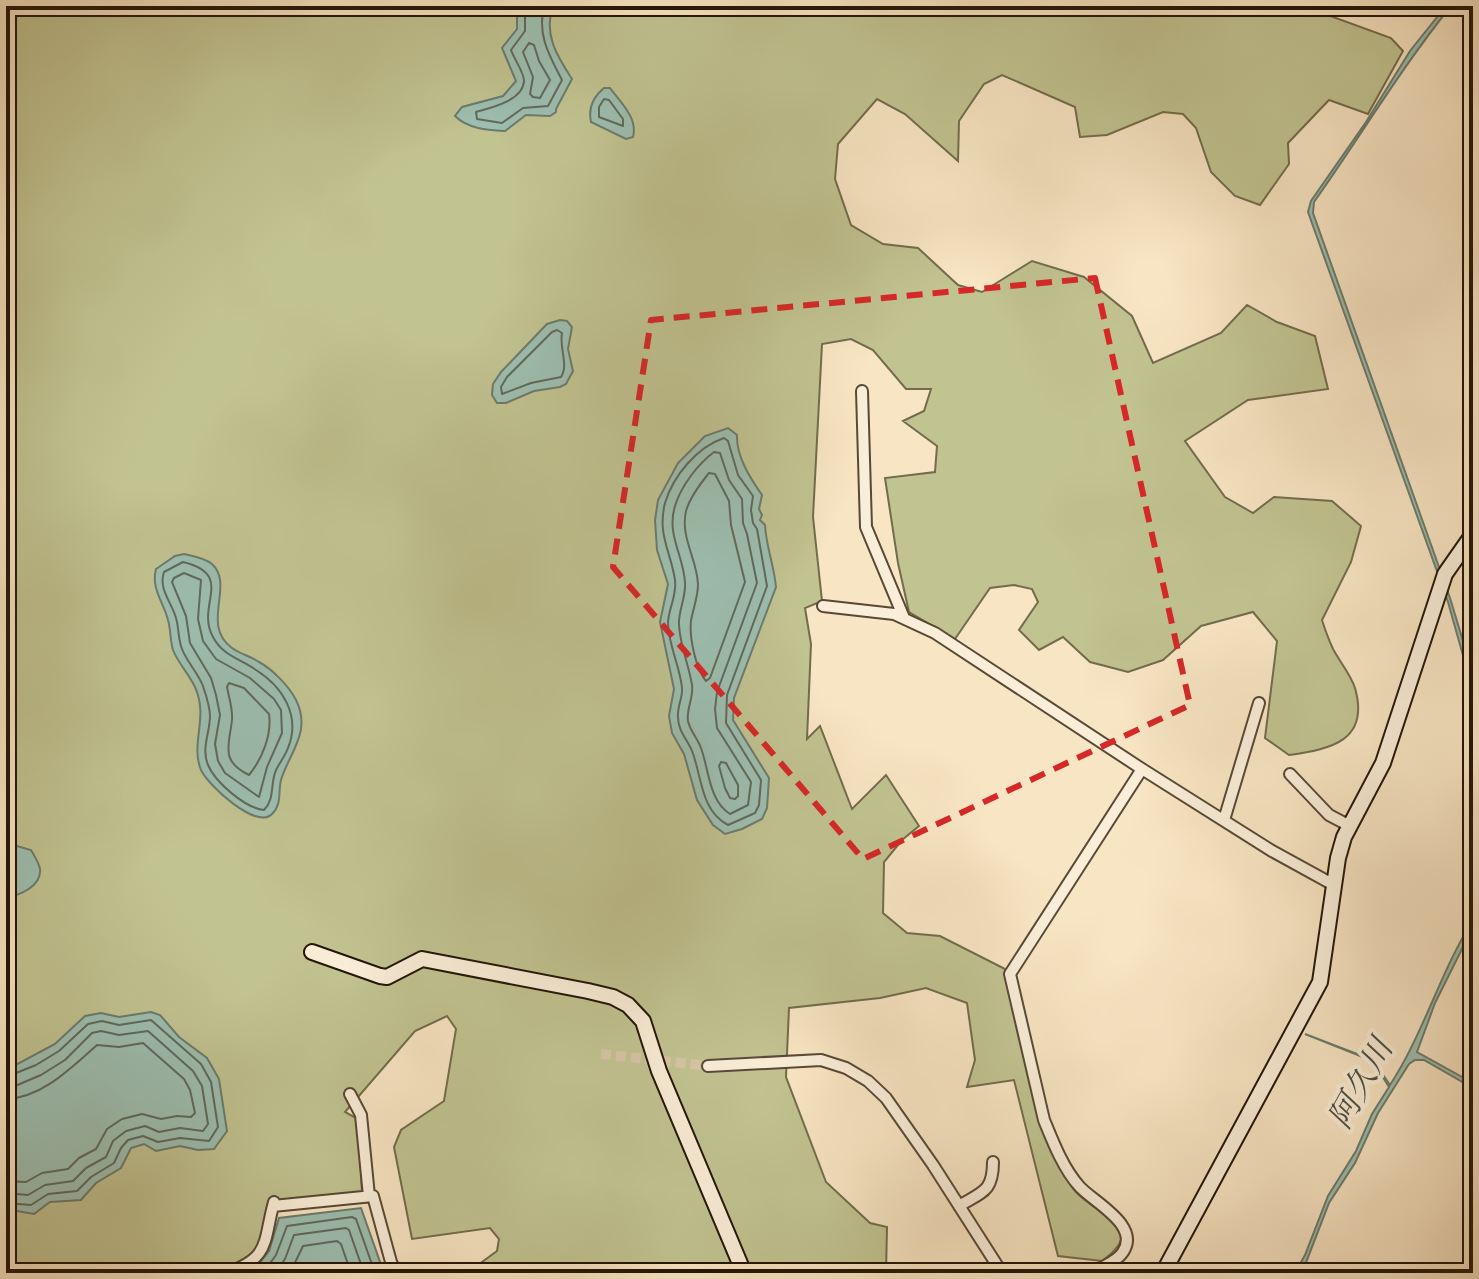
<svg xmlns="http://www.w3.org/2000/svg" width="1479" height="1279" font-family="'IM FELL Double Pica','Noto Serif JP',serif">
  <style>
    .green { fill: #c1c391; stroke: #726c4c; stroke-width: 2 }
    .water { fill: #9dbfb1; stroke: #6c7b6d; stroke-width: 2 }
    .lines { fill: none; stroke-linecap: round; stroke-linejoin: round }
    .shore { stroke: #606a5c; stroke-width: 2 }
    .street-tunnel { stroke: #d8c6a7; stroke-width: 10; stroke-dasharray: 10 5; stroke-linecap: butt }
    .street-casing { stroke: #584936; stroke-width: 14 }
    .secondary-casing { stroke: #221507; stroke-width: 18 }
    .street { stroke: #faeed8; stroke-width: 10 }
    .secondary { stroke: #faeed8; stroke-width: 14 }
    .marked { fill: none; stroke: #d62828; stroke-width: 6; stroke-dasharray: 16 10; stroke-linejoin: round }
    .labels { text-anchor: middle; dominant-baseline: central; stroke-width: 8; stroke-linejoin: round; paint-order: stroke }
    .water-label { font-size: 32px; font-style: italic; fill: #4d5042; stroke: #faeed8 }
  </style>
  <rect width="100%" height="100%" fill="#f8e5c3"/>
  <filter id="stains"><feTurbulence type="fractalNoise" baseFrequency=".0025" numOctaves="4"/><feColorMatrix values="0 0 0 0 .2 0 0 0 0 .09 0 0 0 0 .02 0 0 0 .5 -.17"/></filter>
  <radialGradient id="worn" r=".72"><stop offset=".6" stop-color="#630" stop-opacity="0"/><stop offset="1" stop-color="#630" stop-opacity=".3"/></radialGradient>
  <!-- green -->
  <path class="green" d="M6,6H1303L1391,38L1403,51L1368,114L1329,100L1288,143L1289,164L1260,205L1235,196L1211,172L1196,128L1183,114L1163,112L1107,135L1080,137L1075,107L1002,75L984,84L959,121L958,161L905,114L877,99L838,144L835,179L851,225L883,244L918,248L958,285L982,292L1032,261L1084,277L1132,316L1153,363L1221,333L1247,305L1277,322L1315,336L1328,389L1248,400L1185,441L1225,497L1253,513L1274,497L1332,501L1361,526L1351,562L1322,620C1325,630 1329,640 1333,649C1340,662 1351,675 1355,688C1370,741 1331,749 1289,755L1265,738L1277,641L1253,612L1201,626L1163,660L1128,672L1090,662L1063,637L1039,650L1019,630L1038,602L1032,589L1014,585L990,588L955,639L909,612L898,563L885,478L935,472L937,446L903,421L924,411L931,389H906L873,350L851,339L822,344L813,517L822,601L805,608L811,644L807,739L820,726L852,809L886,775L919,826L902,840L884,862L883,913L907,933L940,936L1007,970C1020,1030 1030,1114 1060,1166C1064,1174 1070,1185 1076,1192C1098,1216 1150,1227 1102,1261L1058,1256L1014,1080L967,1087L975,1060L967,1003L926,988L880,998L789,1008L786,1077L826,1182L870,1223L887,1227L886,1273H467L497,1251L499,1239L490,1228L412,1239L394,1147L401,1130L444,1101L456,1029L447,1016L415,1031L345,1112L358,1119L362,1192L268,1202C267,1221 264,1252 246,1263C239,1268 229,1270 221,1273H6Z"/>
  <!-- water -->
  <path class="water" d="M517,6H553C543,34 557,56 572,79L556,109V112L550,116L526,115L505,131C488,130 468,129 455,116L462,107L503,96L516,81L502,48L517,29Z
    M1446,6H1451C1401,68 1360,137 1314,202L1313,213L1450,598L1473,674V691L1448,602L1308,212L1311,201L1366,122L1410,51Z
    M604,88H610C621,103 638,118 633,137L626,139L591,122C588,108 593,97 604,88Z
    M560,320L567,321L572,327L568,349L573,371L566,384L560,387L534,391L506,403H497L492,395L493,384L501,372L547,324Z
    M728,428L737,435C736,456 750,478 762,495L759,509L762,515L760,520L765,525C766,546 774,565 776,587L734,698L733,720L769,778L767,808L762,819L742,829L725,834L713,825L697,800L684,754L672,733L669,716L674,689L660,622L668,584L657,550L655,520L658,500L678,463L705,436Z
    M184,554C192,556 205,558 212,564C235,585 200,625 232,648C240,654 250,656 259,662C272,669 289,686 296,700C312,732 289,753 281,780C278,792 282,805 272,814C256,830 208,785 201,770C190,743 209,718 195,687C189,674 178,663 173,650C170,641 171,630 168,620C163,601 151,589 156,569L175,556Z
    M6,843L31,850C34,855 39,863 40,869C42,886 19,896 6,897Z
    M1473,920V927L1435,1003L1417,1052L1473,1083V1088L1424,1060H1415L1409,1064L1378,1113L1355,1163L1329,1203L1302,1273H1295L1305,1255L1328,1196L1356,1151L1372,1114L1389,1087L1373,1061L1305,1034L1373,1060L1390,1085C1424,1033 1440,972 1473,920Z
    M151,1012L160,1015L179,1037L207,1058L219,1079L227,1131L214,1149L198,1150L180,1146L156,1151L144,1144L131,1148L121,1168L96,1183L81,1200L50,1202L34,1214L11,1210L6,1212V1070L55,1044L85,1016L101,1013L119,1017Z
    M361,1208L384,1273H256V1267L269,1251L279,1218Z"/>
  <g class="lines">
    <!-- shore -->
    <path class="shore" d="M525,6V31L511,50C514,59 524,72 524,81C523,101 490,108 476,112L477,119L502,123L523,108L548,106L562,80C549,55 537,35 544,6
      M529,43L534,45L539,61L550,80L540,98L533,97L530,94L533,77L523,52Z
      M604,99L609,100L623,119V126L599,117V107Z
      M557,330L562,333C559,348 569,365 561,377L531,383L502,394L501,387L507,377L552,332Z
      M724,438L728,441L738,475L753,496L751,510L753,523L757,529L767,586L727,695L726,723L761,780L759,805L755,813L728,825C700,810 702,776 692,751C687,739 678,731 678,717C677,707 683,697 682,688C680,666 668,645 668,622C669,607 677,596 675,580C671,552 657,535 665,503C673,476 697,447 724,438Z
      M714,452L720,453L729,480L742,499L743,523L747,534L757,583L717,692L715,709L717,728L751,782L748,805L730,814C709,801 709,770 701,748C698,739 690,731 688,721C686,709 694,697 692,685C689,665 680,646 679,625C678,611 686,598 685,583C684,556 666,535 675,506C681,486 698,464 714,452Z
      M709,473L715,474L729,501L731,525L745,582L710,678L706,681C696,670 689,637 691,621C693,608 698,598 698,584C697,559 680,537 686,511C690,497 700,484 709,473Z
      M183,562C236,575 195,605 213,637C223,656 239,658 256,670C283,687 301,716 288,748C285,756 280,762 276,770C270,784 275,799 264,810C245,808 215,782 208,765C201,748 210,733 210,716C210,707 206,695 203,686C198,673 187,662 182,649C178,639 179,628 176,618C172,603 158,589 164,572Z
      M184,573L201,580L198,619L203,641L216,659L250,678L274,699L281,710L282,733L267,767L259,797L225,773L218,761L215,744L220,715L216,695L211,678L190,643L186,616L172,582L174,578Z
      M229,683L244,688L269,714C272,735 262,759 249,775C220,761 229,746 232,720C233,709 229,698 227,687Z
      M721,762L726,763L738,785V796L735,799L730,798L725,788L719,766Z
      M6,1077L36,1065L59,1051L88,1024L102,1021L119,1025L151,1020L201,1064L211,1082L218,1127L209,1141L180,1138L158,1142L143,1136L128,1140L121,1148L114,1163L91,1177L77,1191L48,1194L31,1205L6,1203
      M6,1087L15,1086L41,1075L65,1060L92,1033L101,1031L119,1035L148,1031L193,1071L202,1086L208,1124L203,1131L180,1128L159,1132L145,1126L126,1131L113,1141L106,1157L86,1168L73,1181L45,1185L28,1195L6,1193
      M6,1099C42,1098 72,1067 97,1045L119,1047L143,1043L184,1079L190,1090L195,1113L191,1117L177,1116L161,1119L142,1114L122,1119L107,1129L96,1149L79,1158L68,1169L42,1173L26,1182L6,1181
      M263,1273L276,1255L287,1226L352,1217L356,1219L375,1273
      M275,1273L285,1259L294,1235L346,1228L349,1230L364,1273
      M290,1273L303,1246L337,1241L341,1244L351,1273"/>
    <!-- street-tunnel -->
    <path class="street-tunnel" d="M601,1054L708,1066"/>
    <defs>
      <path id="street" d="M862,391L866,527L904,618
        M823,606L894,614L935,633L1142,769L1272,851L1334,885
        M1290,774L1329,815L1348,825
        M1224,820L1259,703
        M708,1066L821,1060L846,1068L868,1081L886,1098L933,1165L1002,1273
        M350,1094L361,1115L369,1196
        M273,1206L373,1196L391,1262L396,1273
        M959,1206C982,1192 993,1192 993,1162
        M226,1273C271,1258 263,1242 274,1202
        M1093,1273C1102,1266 1117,1262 1123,1252C1141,1225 1093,1202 1079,1186C1063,1168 1053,1142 1044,1120L1010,974L1142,769"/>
      <path id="secondary" d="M312,952L380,976L387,977L422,959L588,991L613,997L628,1005L643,1021L659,1071L744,1273
        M1163,1273L1320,982L1338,858L1344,837L1383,763L1445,574L1473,534"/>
    </defs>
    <!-- street casing -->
    <use href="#street" class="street-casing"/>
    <!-- secondary casing -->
    <use href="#secondary" class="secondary-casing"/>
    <!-- street -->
    <use href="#street" class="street"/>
    <!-- secondary -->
    <use href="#secondary" class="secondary"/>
  </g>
  <!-- marked area -->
  <path class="marked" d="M1095,278L1190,705L863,859L613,567L651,320Z"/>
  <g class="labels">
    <!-- water labels -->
    <g class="water-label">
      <text transform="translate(1361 1084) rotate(-61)">阿久川</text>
    </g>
  </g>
  <!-- margin -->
  <rect width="1479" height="1279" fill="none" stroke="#f8e5c3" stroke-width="32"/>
  <rect x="8" y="8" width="1463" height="1263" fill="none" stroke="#221507" stroke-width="4"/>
  <rect x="16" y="16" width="1447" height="1247" fill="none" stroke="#221507" stroke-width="2"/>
  <rect width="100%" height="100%" filter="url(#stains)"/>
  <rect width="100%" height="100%" fill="url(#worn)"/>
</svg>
